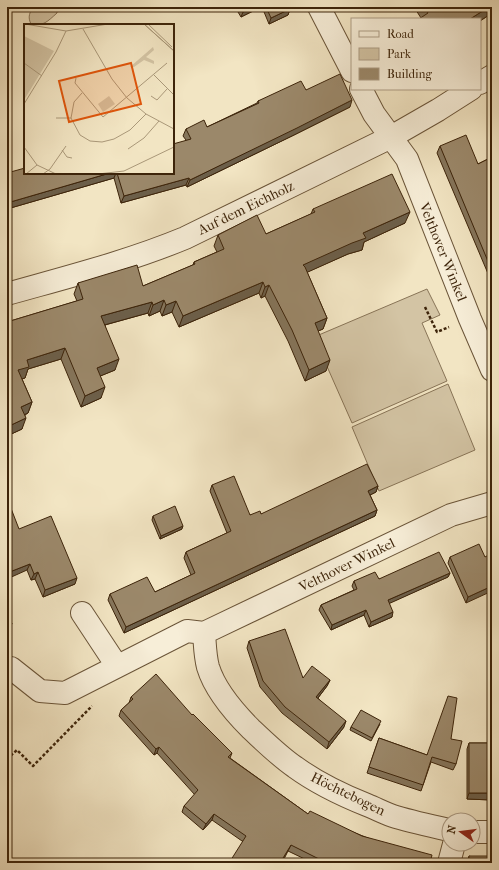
<svg xmlns="http://www.w3.org/2000/svg" width="499" height="870" font-family="'IM FELL French Canon',serif">
  <style>
    .green { fill: #d3c4a4; stroke: #887457 }
    .lines { fill: none; stroke-linecap: round; stroke-linejoin: round }
    .minor-casing { stroke: #6a5438; stroke-width: 24 }
    .path { stroke: #3d240a; stroke-width: 2.5; stroke-dasharray: 3 2; stroke-linecap: butt }
    .minor { stroke: #f7eed8; stroke-width: 22 }
    .wall { fill: #85755b; stroke: #3d240a }
    .shaded-wall { fill: #6c5f4a; stroke: #3d240a }
    .building { fill: #9b886a; stroke: #3d240a }
    .labels { text-anchor: middle; dominant-baseline: central; stroke-width: 3; stroke-linejoin: round; paint-order: stroke }
    .street-label { font-size: 14px; fill: #3d240a; stroke: #f7eed8 }
    .inset-road { fill: none; stroke: #aa9879; stroke-width: 1 }
    .view { fill: #df560c; fill-opacity: 0.15; stroke: #df560c; stroke-width: 2 }
    .inset-edge { fill: none; stroke: #3d240a; stroke-width: 2 }
  </style>
  <rect width="100%" height="100%" fill="#f2e5c3"/>
  <filter id="stains"><feTurbulence type="fractalNoise" baseFrequency=".005" numOctaves="4"/><feColorMatrix values="0 0 0 0 .2 0 0 0 0 .09 0 0 0 0 .02 0 0 0 .5 -.17"/></filter>
  <radialGradient id="worn" r=".72"><stop offset=".6" stop-color="#630" stop-opacity="0"/><stop offset="1" stop-color="#630" stop-opacity=".3"/></radialGradient>
  <!-- green -->
  <path class="green" d="M31,7H57V13C48,21 43,27 31,24C28,18 29,14 32,9Z
    M427,289L440,315L422,323L447,381L352,423L314,337Z
    M448,384L475,450L379,491L352,427Z"/>
  <g class="lines">
    <defs>
      <path id="minor" d="M319,7L352,71
        M480,83L492,76
        M361,89L374,114L407,159L470,319L492,370
        M7,294C67,277 127,262 185,238L391,137L438,110L471,89
        M82,613L117,666
        M204,633C205,645 205,656 208,667C215,690 234,712 251,729C265,742 279,756 295,767C317,783 342,795 367,805C377,809 386,814 396,817C413,822 431,826 449,830
        M204,633L451,515L492,503
        M11,668L40,691L65,693L187,631L204,633
        M473,832H492
        M449,863L454,844"/>
    </defs>
    <!-- minor casing -->
    <use href="#minor" class="minor-casing"/>
    <!-- path -->
    <path class="path" d="M425,307L437,332L449,327
      M7,759L17,750L33,766L92,706"/>
    <!-- minor -->
    <use href="#minor" class="minor"/>
  </g>
  <!-- wall -->
  <path class="wall" d="M235,7H261L241,17Z
    M262,7H289L290,9L288,15L269,24Z
    M414,7H492V13L480,21L421,18Z
    M306,90L350,107L294,135L187,187L186,185L121,203L114,178L7,209V173H173L186,140L183,136L186,129L207,127L257,103L258,101Z
    M440,146L478,164L492,157V283L437,153Z
    M313,209L405,223L364,242L362,250L348,254L307,272L327,318L323,329L318,331L326,371L305,381L288,341L265,296L261,298L259,293L179,327L172,312L162,316L160,311L149,316L148,313L105,325L115,370L100,376L101,398L81,407L61,359L28,369L25,378L22,379L32,402L28,413L25,415L22,429L7,436V322L77,301L74,294L78,283L143,286L193,265L194,262L217,252L214,246L218,235L266,234L311,214Z
    M212,485L250,515L261,514L378,486L376,492L370,495L377,510L375,516L124,633L108,600L110,594L155,592L191,575L184,558L186,552L227,533L210,491Z
    M153,516L182,529L160,539L152,520Z
    M19,529L75,584L43,597L35,579L31,580L27,570Z
    M450,557H485L466,603L448,563Z
    M450,573L448,577L389,603L392,617L369,627L364,615L331,630L319,610L321,605L354,590L352,586L354,581L379,579Z
    M249,641L303,678L330,680L327,686L318,698L344,727L327,749L282,713L260,687L247,648Z
    M131,697L192,715L232,753L230,758L308,814L430,863H313L288,851L242,841L212,820L203,830L182,812L184,806L195,795L157,753L154,755L119,716L121,710L129,703Z
    M380,724L371,741L350,730L351,727Z
    M379,738L427,755L451,739L456,764L453,770L431,762L421,791L367,773Z
    M469,743H492V800L467,799V749Z
    M469,856L492,863H467Z"/>
  <!-- shaded-wall -->
  <path class="shaded-wall" d="M252,7H261L241,17L243,12Z
    M489,7H492V13L480,21V19H470Z
    M290,9L288,15L269,24L271,18Z
    M352,100L350,107L294,135L187,187L190,180Z
    M110,173H116L114,178L7,209V203Z
    M189,178L186,185L121,203L124,196Z
    M410,212L405,223L364,242L362,250L348,254L299,276L303,265L363,233Z
    M263,282L259,293L179,327L183,316Z
    M269,285L265,296L261,298L265,287Z
    M164,300L160,311L149,316L153,305Z
    M176,301L172,312L162,316L166,305Z
    M152,302L148,313L97,327L101,316Z
    M327,318L323,329L311,334L315,323Z
    M65,348L61,359L28,369L25,378L14,381L18,370L27,360Z
    M119,359L115,370L93,379L97,368Z
    M330,360L326,371L305,381L309,370Z
    M105,387L101,398L81,407L85,396Z
    M32,402L28,413L17,418L21,407Z
    M26,418L22,429L7,436V427Z
    M378,486L376,492L366,497L368,491Z
    M377,510L375,516L124,633L126,627Z
    M183,526L182,529L160,539L161,536Z
    M30,564L27,570L7,579V573Z
    M38,572L35,579L31,580L34,574Z
    M450,573L448,577L386,605L388,600Z
    M77,578L75,584L43,597L45,590Z
    M492,586V591L466,603L468,597Z
    M366,610L364,615L331,630L332,625Z
    M393,612L392,617L369,627L371,622Z
    M12,623L10,630L7,633V629Z
    M330,680L327,686L314,703L316,697Z
    M346,721L344,727L327,749L329,742Z
    M159,747L157,753L154,755L156,749Z
    M469,793H492V800L467,799Z
    M214,814L212,820L203,830L206,824Z
    M291,845L282,863H280Z"/>
  <!-- building -->
  <path class="building" d="M240,7H252L243,12Z
    M266,7H289L290,9L271,18Z
    M424,7H489L470,19H419L428,13Z
    M340,74L352,100L297,128L190,180L189,178L124,196L117,173H173V144L191,139L186,129L204,120L207,127L259,103L258,101L301,81L306,90Z
    M466,135L478,164L492,157V271L440,146Z
    M25,168V173H110L7,203V173Z
    M392,174L410,212L363,233L366,238L352,243L303,265L305,267L327,318L315,323L330,360L309,370L292,330L269,285L265,287L263,282L183,316L176,301L166,305L164,300L153,305L152,302L101,316L119,359L97,368L105,387L85,396L65,348L27,360L29,367L18,370L32,402L21,407L26,418L7,427V322L83,299L78,283L137,265L143,286L195,264L194,262L224,249L218,235L257,215L266,234L315,212L313,209Z
    M367,464L378,486L368,491L377,510L126,627L110,594L147,577L155,592L195,573L186,552L231,531L212,485L234,476L250,515L260,511L261,514Z
    M7,498L19,529L51,516L77,578L45,590L38,572L34,574L30,564L7,573Z
    M175,506L183,526L161,536L153,516Z
    M479,544L485,557L492,553V586L468,597L450,557Z
    M439,552L450,573L388,600L393,612L371,622L366,610L332,625L321,605L357,589L354,581L375,572L379,579Z
    M7,618L12,623L7,629Z
    M285,629L303,678L312,666L330,680L316,697L346,721L329,742L285,707L263,681L249,641Z
    M156,674L192,715L193,714L232,753L228,757L308,814L310,811L362,836L432,855L430,863H326L325,862L291,845L280,863H229L246,836L214,814L206,824L184,806L198,790L159,747L156,749L121,710L133,699L131,697Z
    M448,696L457,698L451,739L462,741L456,764L432,757L423,785L369,767L379,738L427,755Z
    M361,710L381,721L372,738L351,727Z
    M469,743H492V793H469Z
    M469,856H492V863H469Z"/>
  <g class="labels">
    <!-- street labels -->
    <g class="street-label">
      <text transform="translate(246 208) rotate(-26)">Auf dem Eichholz</text>
      <text transform="translate(443 252) rotate(68)">Velthover Winkel</text>
      <text transform="translate(347 565) rotate(-26)">Velthover Winkel</text>
      <text transform="translate(348 794) rotate(26)">Höchtebogen</text>
    </g>
  </g>
  <!-- overview -->
  <g transform="translate(24 24)">
    <rect width="150" height="150" fill="#f2e5c3"/>
    <path d="M0,12L30,27L0,76ZM129,23L130,26L122,33L130,37V40L120,36L110,43H106ZM85,72L91,80L79,88L74,80Z" fill="#d3c4a4"/>
    <path class="inset-road" d="M1,0L42,7L84,0M120,0L150,27M120,0L150,27M124,0L148,23M59,5L88,55L103,74L122,90L150,105M0,39L18,52M130,51L150,71M52,54L51,59L79,93L143,39M58,69L50,78L47,94L56,111L66,117L78,118L90,115L106,106L122,90M127,72L133,76L143,65M0,80L32,28L42,7M32,94H47M0,123L13,141L32,150M104,125L120,114L135,97M38,126L43,133L48,134M2,150L13,141M19,150L26,145L42,122M74,150L100,147L150,123"/>
    <path class="view" d="M107,39L117,80L45,98L35,57Z"/>
    <rect width="150" height="150" class="inset-edge"/>
  </g>
  <!-- margin -->
  <rect width="499" height="870" fill="none" stroke="#f2e5c3" stroke-width="24"/>
  <rect x="8" y="8" width="483" height="854" fill="none" stroke="#3d240a" stroke-width="2"/>
  <rect x="12" y="12" width="475" height="846" fill="none" stroke="#3d240a"/>
  <!-- legend -->
  <rect x="351" y="18" width="130" height="72" fill="#f7eed8" stroke="#ad9d86"/>
  <rect x="359" y="31" width="20" height="6" fill="#f7eed8" stroke="#ad9d86"/>
  <text x="387" y="38" font-size="12" fill="#3d240a">Road</text>
  <rect x="359" y="48" width="20" height="12" fill="#d3c4a4" stroke="#ad9d86"/>
  <text x="387" y="58" font-size="12" fill="#3d240a">Park</text>
  <rect x="359" y="68" width="20" height="12" fill="#9b886a" stroke="#ad9d86"/>
  <text x="387" y="78" font-size="12" fill="#3d240a">Building</text>
  <!-- north arrow -->
  <g transform="translate(461 832) rotate(284)"><circle r="19" fill="#f7eed8" stroke="#ad9d86"/>
  <path d="M0-3L7 15L0 10L-7 15Z" fill="#8f2418"/>
  <text y="-6" font-size="11" font-weight="bold" text-anchor="middle" fill="#3d240a">N</text>
  </g>
  <rect width="100%" height="100%" filter="url(#stains)"/>
  <rect width="100%" height="100%" fill="url(#worn)"/>
</svg>
